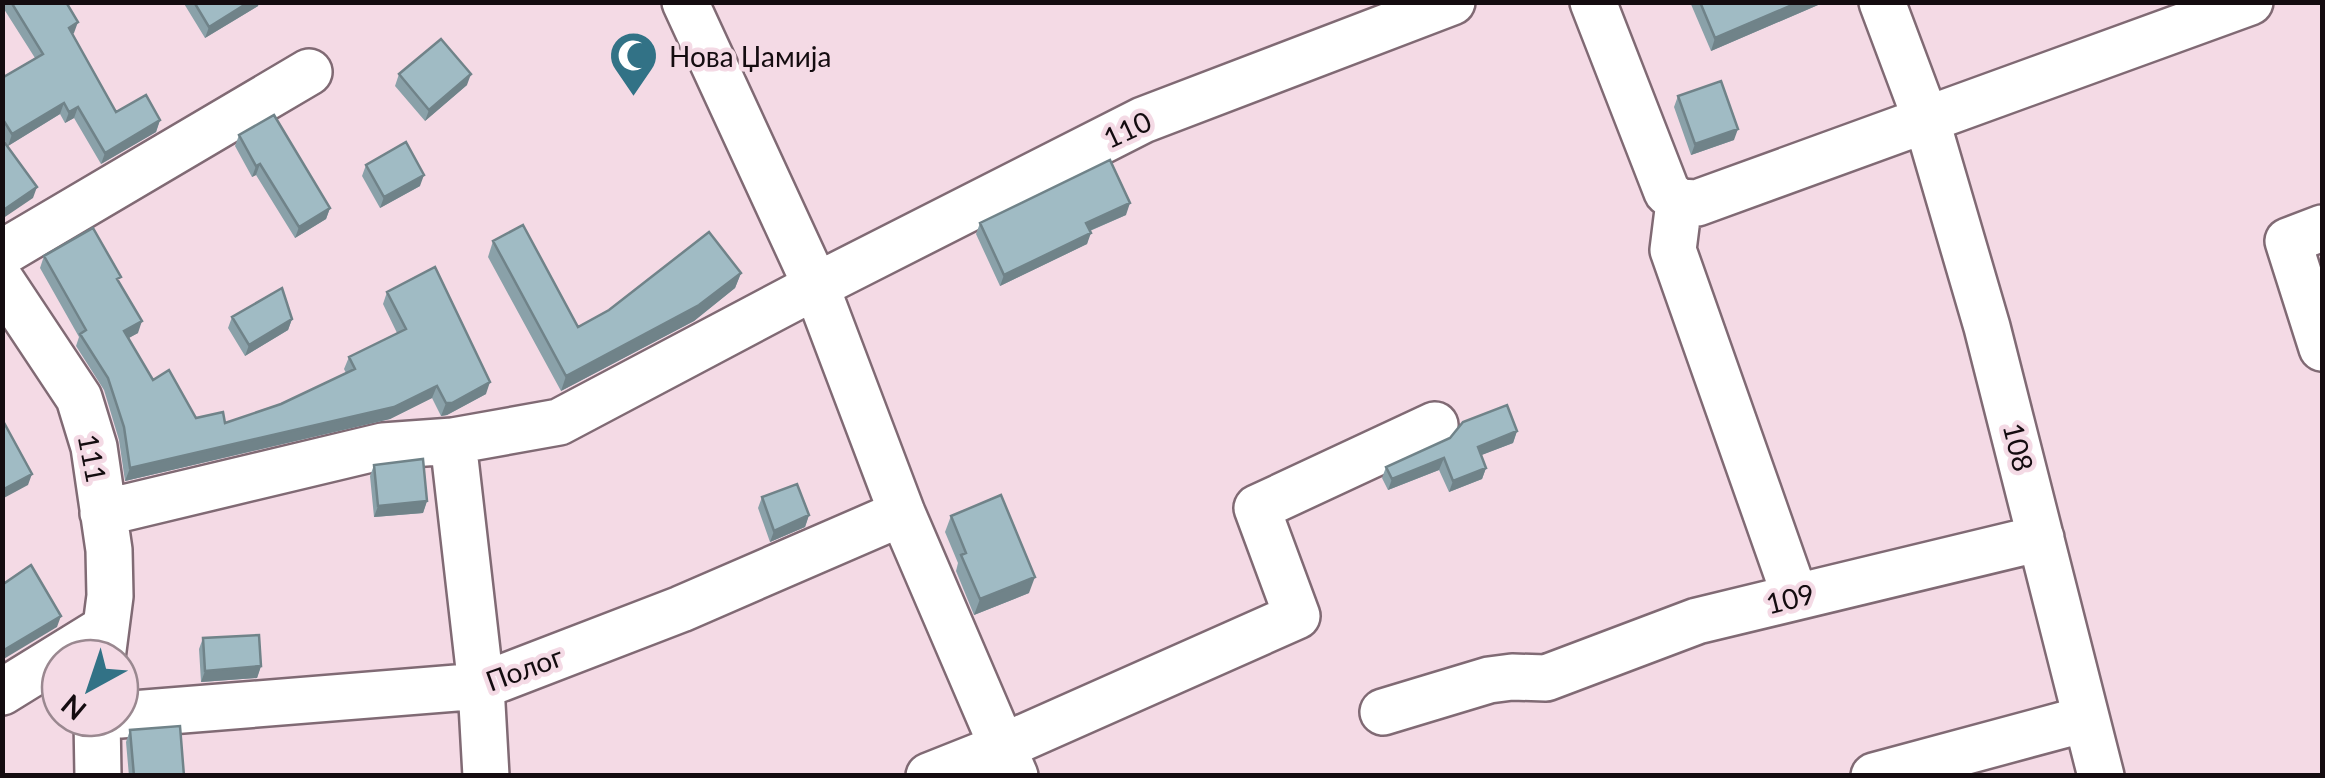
<svg xmlns="http://www.w3.org/2000/svg" width="2325" height="778" font-family="Lato,sans-serif">
  <style>
    .lines { fill: none; stroke-linecap: round; stroke-linejoin: round }
    .minor-casing { stroke: #806a74; stroke-width: 50 }
    .minor { stroke: #fff; stroke-width: 45 }
    .wall { fill: #8aa1a9 }
    .shaded-wall { fill: #708389 }
    .building { fill: #a0bbc4; stroke: #708389; stroke-width: 2.5 }
    .labels { text-anchor: middle; dominant-baseline: central; stroke-width: 9; stroke-linejoin: round; paint-order: stroke }
    .poi-label { font-size: 28px; fill: #140c10; stroke: #f4dae5; text-anchor: start }
    .street-label { font-size: 28px; fill: #140c10; stroke: #f4dae5 }
  </style>
  <rect width="100%" height="100%" fill="#f4dae5"/>
  <g class="lines">
    <defs>
      <path id="minor" d="M685,2L816,286L902,513L1015,776
        M1593,2L1667,192L1679,202L1697,203L2250,2
        M1882,2L1927,122L1987,327L2101,776
        M1679,202L1673,250L1795,596
        M2322,228L2288,241L2322,348
        M2,253L309,72
        M2,282L79,398L94,447L109,550L110,596L102,658
        M453,441L481,686L486,776
        M103,513L383,446L453,441L559,422L816,286L1143,120L1452,2
        M2,692L104,629
        M1383,712L1489,680L1512,677L1546,678L1697,621L2041,538
        M120,715L481,686L681,609L902,513
        M97,718L98,776
        M929,776L1002,747L1297,616L1257,508L1435,425
        M1874,776L2085,719"/>
    </defs>
    <!-- minor casing -->
    <use href="#minor" class="minor-casing"/>
    <!-- minor -->
    <use href="#minor" class="minor"/>
  </g>
  <!-- wall -->
  <path class="wall" d="M2,2H66L74,33L72,34L116,112L160,120L156,132L101,164L74,118L65,123L60,114L8,146L2,136V78L35,58L2,6Z
    M183,2H259L258,6L205,38Z
    M1690,2H1825L1711,51Z
    M399,74L467,85L425,121L395,86Z
    M1678,96L1734,140L1691,155L1674,107Z
    M239,135L330,208L326,219L295,238L256,175L252,177L235,146Z
    M366,165L420,186L380,208L362,176Z
    M1126,215L1090,231L1087,244L1000,286L976,234L980,223Z
    M493,241L578,327L741,273L735,288L694,321L561,391L488,257Z
    M44,256L119,282L138,333L128,338L153,380L196,418L225,423L281,404L346,373L344,369L349,357L397,333L383,304L387,292L486,394L447,415L441,416L432,398L390,419L125,481L119,440L104,390L76,346L79,337L40,268Z
    M232,317L292,319L288,330L245,356L228,328Z
    M1517,431L1513,443L1481,455L1486,468L1482,479L1449,492L1439,470L1388,490L1382,478L1386,467Z
    M374,465L427,501L423,513L374,517L370,476Z
    M762,497L809,515L805,527L770,542L758,508Z
    M951,516L1029,593L974,615L956,571L958,563L945,532Z
    M203,638L261,666L257,678L201,682L199,649Z
    M130,730L184,776H129L126,742Z"/>
  <!-- shaded-wall -->
  <path class="shaded-wall" d="M249,2H259L258,6L205,38L209,27Z
    M1799,2H1825L1711,51L1715,38Z
    M78,22L74,33L65,39L69,28Z
    M471,74L467,85L425,121L429,110Z
    M64,103L60,114L8,146L12,134Z
    M78,107L74,118L65,123L69,112Z
    M160,120L156,132L101,164L105,153Z
    M1738,129L1734,140L1691,155L1695,144Z
    M260,164L256,175L252,177L256,166Z
    M424,175L420,186L380,208L384,197Z
    M37,187L33,198L2,219V211Z
    M1130,203L1126,215L1082,234L1086,223Z
    M330,208L326,219L295,238L299,227Z
    M1091,233L1087,244L1000,286L1004,275Z
    M741,273L735,288L694,321L561,391L566,376Z
    M292,319L288,330L245,356L249,345Z
    M142,321L138,333L120,343L124,331Z
    M490,382L486,394L447,415L441,416L446,403Z
    M437,386L432,398L390,419L125,481L130,468Z
    M1517,431L1513,443L1474,458L1478,447Z
    M1444,458L1439,470L1388,490L1392,479Z
    M1486,468L1482,479L1449,492L1453,481Z
    M32,474L28,485L2,499V490Z
    M427,501L423,513L374,517L378,506Z
    M809,515L805,527L770,542L774,531Z
    M1035,577L1029,593L974,615L980,599Z
    M61,616L57,627L2,660L4,650Z
    M261,666L257,678L201,682L205,671Z"/>
  <!-- building -->
  <path class="building" d="M11,2H66L78,22L69,28L116,112L146,95L160,120L105,153L78,107L69,112L64,103L12,134L2,118V78L43,54Z
    M194,2H249L209,27Z
    M1700,2H1799L1715,38Z
    M441,39L471,74L429,110L399,74Z
    M1721,81L1738,129L1695,144L1678,96Z
    M274,115L330,208L299,227L260,164L256,166L239,135Z
    M2,139L37,187L2,211Z
    M406,142L424,175L384,197L366,165Z
    M1110,160L1130,203L1086,223L1091,233L1004,275L980,223Z
    M523,225L578,327L609,310L709,232L741,273L699,305L566,376L493,241Z
    M93,228L121,277L117,279L142,321L124,331L153,380L169,370L196,418L223,412L225,423L281,404L355,369L349,357L406,329L387,292L435,267L490,382L452,403H446L437,386L394,407L130,468L124,427L108,378L80,334L86,330L44,256Z
    M282,288L292,319L249,345L232,317Z
    M1507,405L1517,431L1478,447L1486,468L1453,481L1444,458L1392,479L1386,467L1450,438L1463,422Z
    M2,419L32,474L2,490Z
    M423,459L427,501L378,506L374,465Z
    M797,484L809,515L774,531L762,497Z
    M1001,495L1035,577L980,599L961,555L966,553L951,516Z
    M31,565L61,616L4,650L2,647V585Z
    M259,635L261,666L205,671L203,638Z
    M180,726L184,776H134L130,730Z"/>
  <!-- icons -->
  <defs>
    <symbol id="mosque-pin" viewBox="-11 -11 22 30"><path d="M0 17L-7.5 6A9.5 9.5 0 1 1 7.5 6Z" fill="#327286" stroke="#f4dae5"/><path d="M3.5-4.9A6 6 0 1 0 3.5 4.9A5 5 0 1 1 3.5-4.9Z" fill="#fff"/></symbol>
  </defs>
  <g fill-rule="evenodd">
    <use href="#mosque-pin" x="606" y="28" width="55" height="75"/>
  </g>
  <g class="labels">
    <!-- poi labels -->
    <g class="poi-label">
      <text x="669" y="56">Нова Џамија</text>
    </g>
    <!-- street labels -->
    <g class="street-label">
      <text transform="translate(1127 129) rotate(-25)">110</text>
      <text transform="translate(2019 447) rotate(76)">108</text>
      <text transform="translate(93 458) rotate(79)">111</text>
      <text transform="translate(1790 598) rotate(-14)">109</text>
      <text transform="translate(524 668) rotate(-20)">Полог</text>
    </g>
  </g>
  <!-- border -->
  <rect width="2325" height="778" fill="none" stroke="#140c10" stroke-width="10"/>
  <!-- north arrow -->
  <g transform="translate(90 688) rotate(220)"><circle r="48" fill="#f4dae5" stroke="#9a8890" stroke-width="2.5"/>
  <path d="M0-8L18 38L0 25L-18 38Z" fill="#327286"/>
  <text y="-15" font-size="28" font-weight="bold" text-anchor="middle" fill="#140c10">N</text>
  </g>
</svg>
